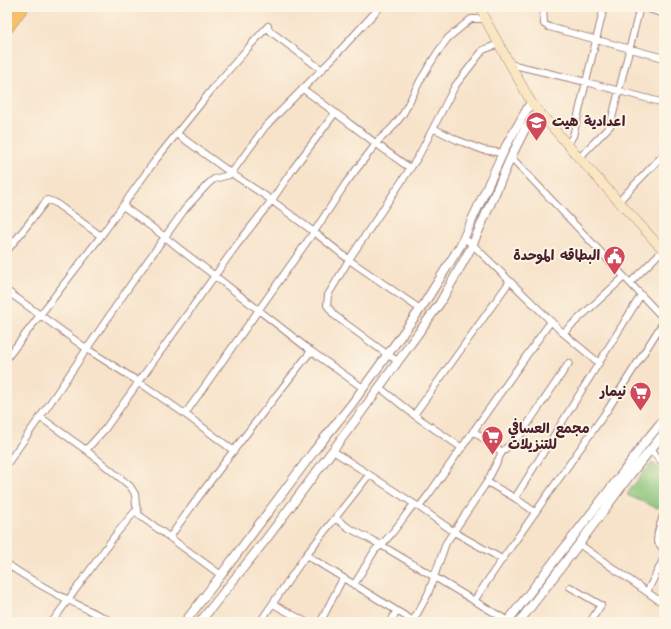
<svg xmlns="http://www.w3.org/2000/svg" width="671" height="629" font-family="'Architects Daughter','Playpen Sans Arabic',sans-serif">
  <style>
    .green { fill: #89c479; stroke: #6a7252 }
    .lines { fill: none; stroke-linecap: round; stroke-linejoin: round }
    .minor-casing { stroke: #a0817a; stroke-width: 8 }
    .tertiary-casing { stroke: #a0817a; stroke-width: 10 }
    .secondary-casing { stroke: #a0817a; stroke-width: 10 }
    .trunk-casing { stroke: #a0817a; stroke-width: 12 }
    .minor { stroke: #fff; stroke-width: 6 }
    .tertiary { stroke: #fff; stroke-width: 8 }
    .secondary { stroke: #fbe6c4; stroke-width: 9 }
    .trunk { stroke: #f6c06b; stroke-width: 11 }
    .labels { text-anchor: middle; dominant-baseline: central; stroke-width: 4; stroke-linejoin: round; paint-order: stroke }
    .poi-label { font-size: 14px; font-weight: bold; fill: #4a1f2b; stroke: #fcf5e5; text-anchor: start }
  </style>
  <rect width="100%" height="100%" fill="#fcf5e5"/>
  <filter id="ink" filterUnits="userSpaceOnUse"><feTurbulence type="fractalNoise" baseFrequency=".025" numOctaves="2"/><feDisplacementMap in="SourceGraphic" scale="8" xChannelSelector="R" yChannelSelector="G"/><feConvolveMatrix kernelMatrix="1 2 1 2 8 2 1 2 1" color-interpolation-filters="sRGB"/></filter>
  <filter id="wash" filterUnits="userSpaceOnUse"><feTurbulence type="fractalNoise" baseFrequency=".012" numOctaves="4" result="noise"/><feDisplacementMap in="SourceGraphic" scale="16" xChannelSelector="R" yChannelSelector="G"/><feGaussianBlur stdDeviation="0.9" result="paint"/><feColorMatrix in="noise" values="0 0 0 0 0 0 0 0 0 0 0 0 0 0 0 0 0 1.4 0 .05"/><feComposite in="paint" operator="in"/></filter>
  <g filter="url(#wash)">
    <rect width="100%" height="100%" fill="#f7e3ca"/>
    <!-- green -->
    <path class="green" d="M652,463C655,465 662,469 664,474C666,481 663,498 661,506L657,508L627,495L631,488Z"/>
  </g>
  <g filter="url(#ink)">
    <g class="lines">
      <defs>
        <path id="minor" d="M543,7L544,24L549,27L664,58
          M642,7L664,14
          M267,28L274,34L322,70
          M510,64L586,82L664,103
          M303,88L307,92C342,117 375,144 410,168
          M433,128L457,140L483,150L503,153
          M177,134L231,173L267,197L314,232L352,262L420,309
          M568,144L573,136L604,7
          M511,157L664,319
          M579,158L610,126L640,7
          M619,201L664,154
          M123,206L165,237L181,250L215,276L311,351L363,388
          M464,238L473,245L563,333L599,363
          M7,251L47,200L54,202L101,236
          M630,283L663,250
          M7,291L87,349L139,382L185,414L234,451
          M563,333L624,277
          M7,358L101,236L154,162L214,87L247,49L268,26
          M398,361L388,355L334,315L327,305L328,295L350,258L418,157L455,86L483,50L499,44
          M379,387L414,415L462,448
          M185,414L316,229L346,183L379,140L392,128L403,114L421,79L437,53L448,38L471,19H485
          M414,415L510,281
          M40,417L86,450L130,486L135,494L136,505L139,515L221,575
          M473,431L502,452
          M651,449L664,465
          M86,450L105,429L236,246L272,200L293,169L335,113
          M333,451L419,507L454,532L502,559
          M7,464L50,403L131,284L185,209L208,184L214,179L229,175L233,171L265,127L334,57L380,7
          M487,482L515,498L535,512
          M515,498L641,295
          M419,507L429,494L551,321
          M664,512L658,532L657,541L664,550
          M335,518L349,528L381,545L508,621
          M170,537C214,473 264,412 311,351
          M579,544L664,604
          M306,555L415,622
          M7,564C40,587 76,604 113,622
          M354,585L375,550C391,538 402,519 414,504
          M570,587L601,605L590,622
          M647,592L664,558
          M474,601L494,571L608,409L664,321
          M273,604L306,622
          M413,621L428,594L446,543L487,482L502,452L521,434L569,363
          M52,622L116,534L137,509
          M260,622L306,555L369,475
          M322,622V619L343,578
          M391,622L396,611"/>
        <path id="tertiary" d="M185,622L221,575L314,451L351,405L424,304L460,246L506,146L531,102
          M200,622L267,538L360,414L440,303L471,248L511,157L526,127L531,121L541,114
          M507,622L624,471L645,442L664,419
          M519,622L579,544L630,475L664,433"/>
        <path id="secondary" d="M481,7L485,19L531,102L541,114L579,158L664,251"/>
        <path id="trunk" d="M7,29L23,7"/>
      </defs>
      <!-- minor casing -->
      <use href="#minor" class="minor-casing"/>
      <!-- tertiary casing -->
      <use href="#tertiary" class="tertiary-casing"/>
      <!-- secondary casing -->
      <use href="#secondary" class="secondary-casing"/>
      <!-- trunk casing -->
      <use href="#trunk" class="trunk-casing"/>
      <!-- minor -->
      <use href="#minor" class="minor"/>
      <!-- tertiary -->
      <use href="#tertiary" class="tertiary"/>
      <!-- secondary -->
      <use href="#secondary" class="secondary"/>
      <!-- trunk -->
      <use href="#trunk" class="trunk"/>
    </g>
  </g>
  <!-- icons -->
  <defs>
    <symbol id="school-pin" viewBox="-11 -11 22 30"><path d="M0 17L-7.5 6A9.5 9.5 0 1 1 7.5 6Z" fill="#d1495b" stroke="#fcf5e5"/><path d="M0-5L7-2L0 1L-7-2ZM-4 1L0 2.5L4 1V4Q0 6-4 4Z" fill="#fff"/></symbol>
    <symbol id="civic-pin" viewBox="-11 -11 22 30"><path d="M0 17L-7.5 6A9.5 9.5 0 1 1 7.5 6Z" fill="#d1495b" stroke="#fcf5e5"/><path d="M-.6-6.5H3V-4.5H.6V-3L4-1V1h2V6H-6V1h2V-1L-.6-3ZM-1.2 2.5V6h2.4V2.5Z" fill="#fff"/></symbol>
    <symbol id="supermarket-pin" viewBox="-11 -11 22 30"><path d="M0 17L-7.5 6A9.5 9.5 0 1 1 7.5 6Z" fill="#d1495b" stroke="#fcf5e5"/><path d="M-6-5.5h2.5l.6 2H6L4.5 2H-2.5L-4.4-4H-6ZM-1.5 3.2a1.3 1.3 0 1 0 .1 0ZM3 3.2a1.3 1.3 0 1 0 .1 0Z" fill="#fff"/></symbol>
  </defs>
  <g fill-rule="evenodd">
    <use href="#school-pin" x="524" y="110" width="25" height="34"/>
    <use href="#civic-pin" x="602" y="244" width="25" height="34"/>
    <use href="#supermarket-pin" x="628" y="380" width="25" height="34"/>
    <use href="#supermarket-pin" x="480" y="424" width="25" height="34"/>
  </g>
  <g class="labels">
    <!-- poi labels -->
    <g class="poi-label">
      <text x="552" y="122">اعدادية هيت</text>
      <text x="600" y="256" text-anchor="end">البطاقه الموحدة</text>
      <text x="626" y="392" text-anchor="end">نيمار</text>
      <text x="508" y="429">مجمع العسافي<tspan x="508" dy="16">للتنزيلات</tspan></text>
    </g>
  </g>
  <!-- margin -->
  <rect width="671" height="629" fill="none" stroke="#fcf5e5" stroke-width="24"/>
</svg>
